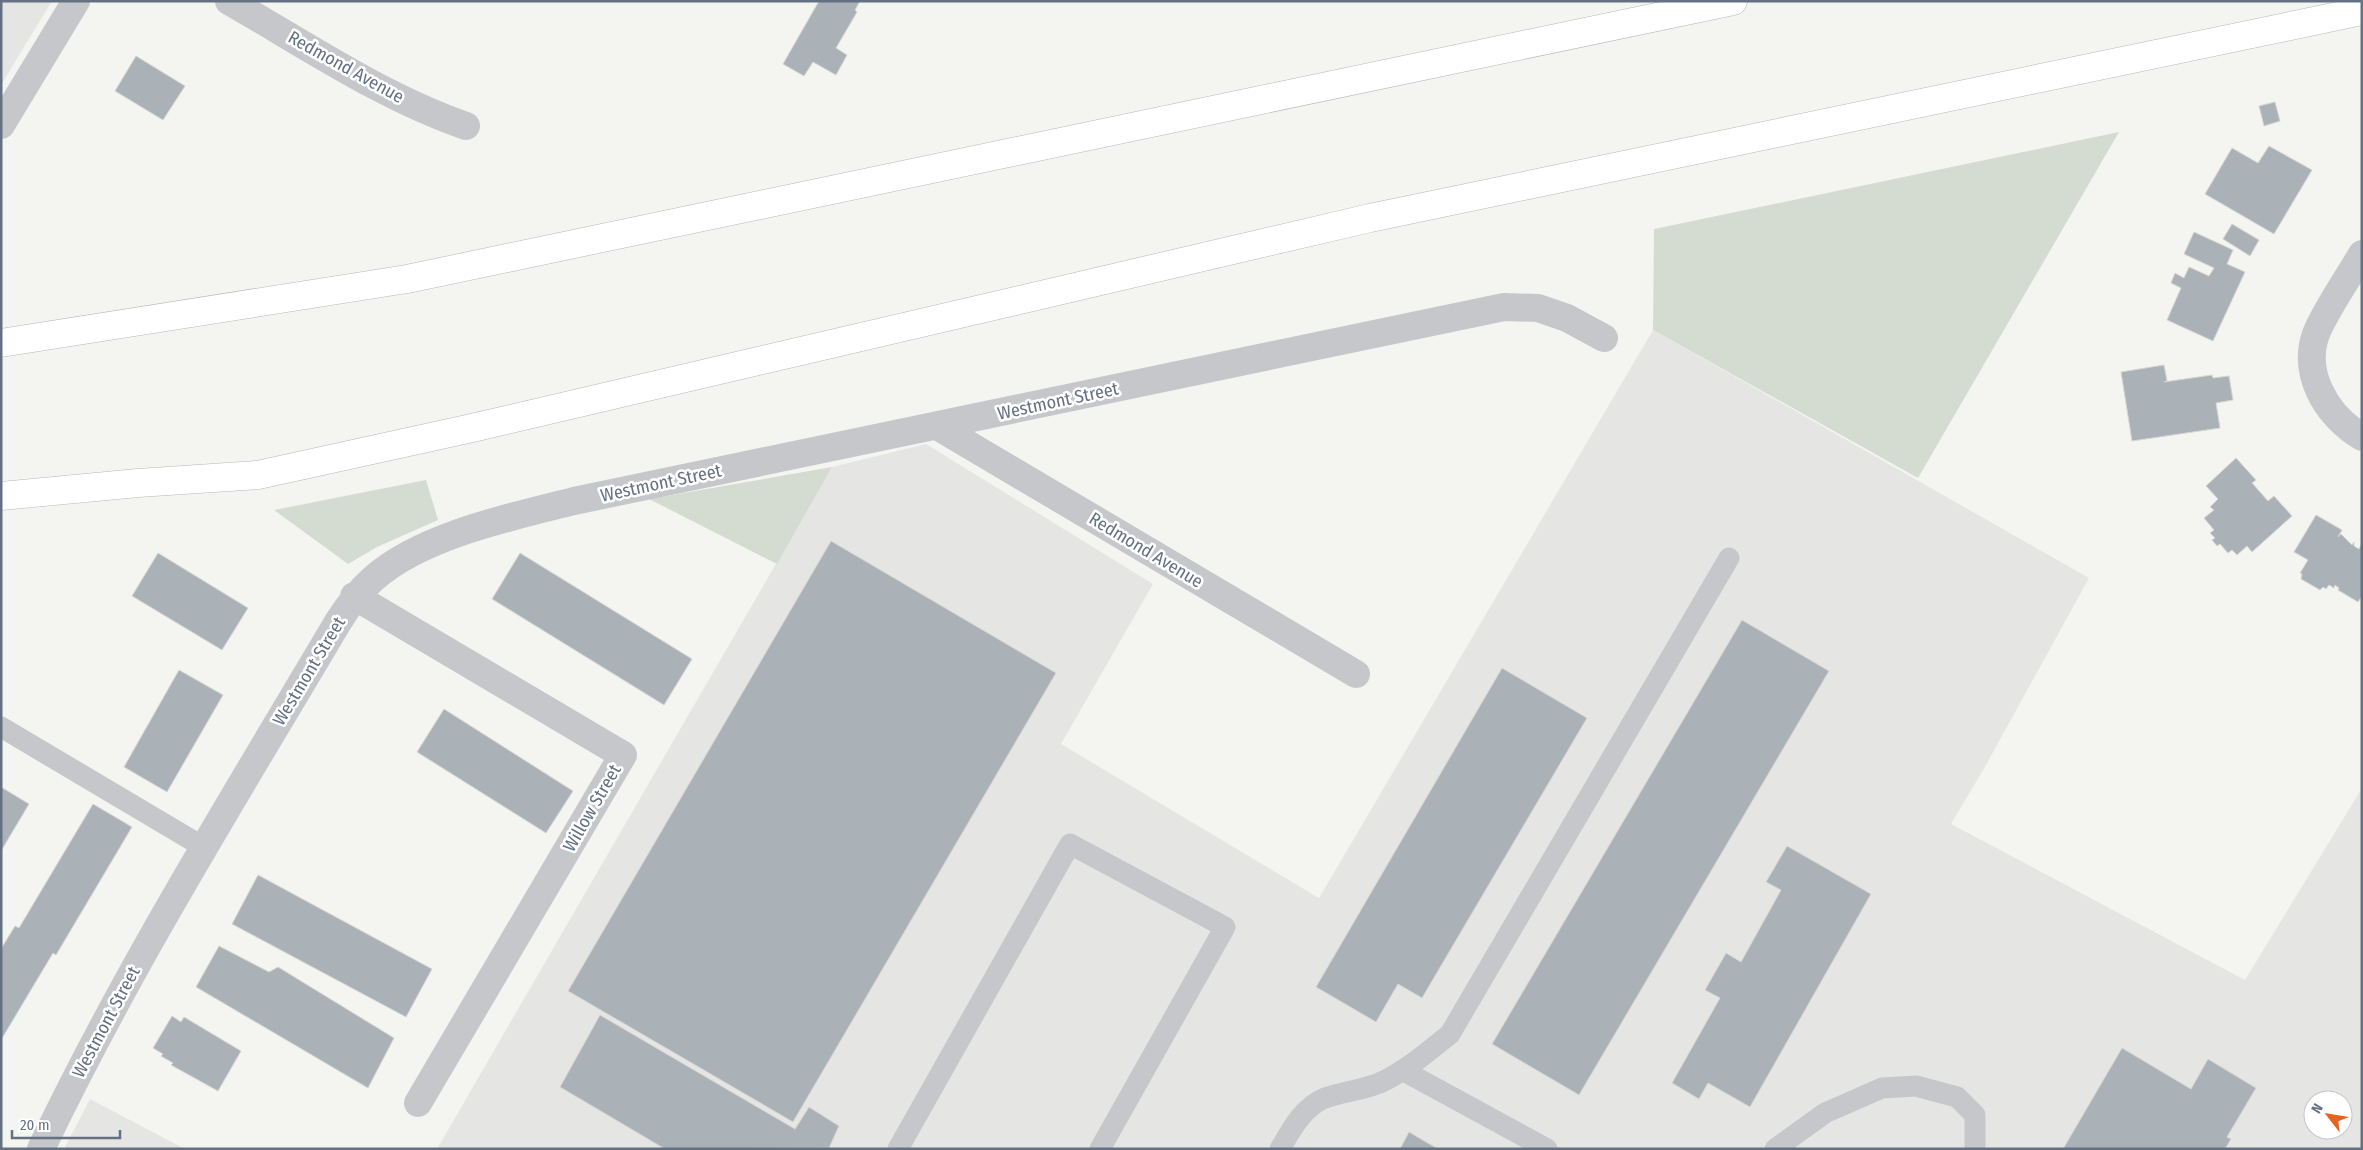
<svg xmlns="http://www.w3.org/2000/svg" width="2363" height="1150" font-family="'Fira Sans Condensed',sans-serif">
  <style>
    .built { fill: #e5e6e4; fill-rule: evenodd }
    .green { fill: #d4dcd2 }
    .building { fill: #aab1b7; stroke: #d6d6d3 }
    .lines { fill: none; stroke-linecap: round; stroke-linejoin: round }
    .motorway-casing { stroke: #b5b7bb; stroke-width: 29 }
    .service { stroke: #c5c7cb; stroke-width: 21 }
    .minor { stroke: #c5c7cb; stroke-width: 28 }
    .tertiary { stroke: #c5c7cb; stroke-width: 28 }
    .motorway { stroke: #fff; stroke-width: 28 }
    .labels { text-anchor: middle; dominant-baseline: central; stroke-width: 5; stroke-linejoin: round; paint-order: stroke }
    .street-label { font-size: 18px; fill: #637183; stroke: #fff }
  </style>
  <rect width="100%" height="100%" fill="#f4f5f1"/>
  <!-- built -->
  <path class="built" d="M1,1H52L1,85Z
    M1653,330L2089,578L1986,765L1951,824L2245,980L2362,788V1149H437L832,467L926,444L1153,584L1061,744L1319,898ZM2313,1100H2343V1130H2313Z
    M90,1099L185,1149H64Z"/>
  <!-- green -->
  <path class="green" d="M2119,132L1918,478L1653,330L1654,229Z
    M832,467L777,564L649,499Z
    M426,480L438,520L377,547L348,564L274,510Z"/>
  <!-- building -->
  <path class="building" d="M819,1H860L855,10L857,12L836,48L847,55L836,75L813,62L804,76L783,64Z
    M136,56L185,86L163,120L115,91Z
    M2275,102L2280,121L2264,126L2259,106Z
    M2269,146L2312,170L2274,234L2205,194L2232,148L2258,163Z
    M2232,224L2259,240L2250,256L2223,239Z
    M2194,232L2233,250L2227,264L2245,272L2213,341L2167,320L2181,288L2171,283L2175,273L2184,278L2189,267L2209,276L2214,268L2184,254Z
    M2164,365L2167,381L2164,382L2212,375L2213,378L2229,376L2233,400L2216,403L2220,428L2132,441L2121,372Z
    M2236,458L2256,480L2252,483L2268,501L2274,496L2292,516L2252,552L2247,546L2237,555L2232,550L2228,553L2220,544L2217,546L2212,540L2215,538L2210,533L2214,530L2204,518L2214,510L2210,507L2218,499L2206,486Z
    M2316,515L2342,530L2338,537L2341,534L2352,545L2354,542V546L2359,549L2362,543V596L2358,602L2338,590L2339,588L2335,585L2334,588L2329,585L2326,589L2323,587L2320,590L2301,579L2302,574L2300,573L2308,560L2294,552Z
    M831,541L1056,673L793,1122L568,991Z
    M158,553L248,608L222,650L132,596Z
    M520,553L692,659L664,705L492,599Z
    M1742,620L1829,671L1579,1095L1492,1044Z
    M1502,668L1587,718L1422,998L1398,984L1376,1022L1316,987Z
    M179,670L223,695L167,792L124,767Z
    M444,709L573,791L546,833L417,752Z
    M1,787L29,804L1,851Z
    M93,804L132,827L56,955L53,953L1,1040V949L15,926L19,928Z
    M1787,846L1871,894L1750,1107L1708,1083L1699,1099L1672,1083L1720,998L1705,990L1726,953L1741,962L1781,890L1766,882Z
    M258,875L432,969L406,1017L232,924Z
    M219,946L269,972L278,967L394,1038L368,1088L196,987Z
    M600,1015L795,1129L809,1107L839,1126L829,1148L665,1149L560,1087Z
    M172,1016L181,1022L184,1017L241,1051L218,1091L171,1065L173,1063L161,1056L163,1054L153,1048Z
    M2122,1048L2191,1089L2208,1059L2256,1088L2227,1137L2231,1139L2225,1149H2063Z
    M1409,1132L1438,1149H1400Z"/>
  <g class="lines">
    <defs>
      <path id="motorway" d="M1,343L407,279L1733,1
        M1,496L138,483L258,475L472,428L1370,218L2362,11"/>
    </defs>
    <!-- motorway casing -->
    <use href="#motorway" class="motorway-casing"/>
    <!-- service -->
    <path class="service" d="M1,727L205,848
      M1402,1070L1547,1149
      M898,1149L1070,844L1225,927L1100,1149
      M1280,1149C1291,1130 1303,1107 1325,1098C1345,1091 1366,1090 1384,1081C1409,1068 1429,1051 1450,1034L1729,558
      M1775,1149L1825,1113L1882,1088L1916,1086L1957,1097L1975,1115V1149"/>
    <!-- minor -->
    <path class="minor" d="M229,1C306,45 382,97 466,126
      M2362,254C2348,278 2331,302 2319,327C2298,369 2326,416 2362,437
      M937,426L1356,674
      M354,596L623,755L418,1103
      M41,1149C128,967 235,796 338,622C348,606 359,591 374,578C423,535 511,517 574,501L1504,307L1538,308L1567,318L1604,338"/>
    <!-- tertiary -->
    <path class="tertiary" d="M1,125L76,1"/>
    <!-- motorway -->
    <use href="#motorway" class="motorway"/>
  </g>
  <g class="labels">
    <!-- street labels -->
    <g class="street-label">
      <text transform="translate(346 67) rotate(29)">Redmond Avenue</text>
      <text transform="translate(1058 401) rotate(-12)">Westmont Street</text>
      <text transform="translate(661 483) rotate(-12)">Westmont Street</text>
      <text transform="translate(1146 550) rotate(31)">Redmond Avenue</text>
      <text transform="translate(309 671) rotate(-59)">Westmont Street</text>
      <text transform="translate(592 808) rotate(-60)">Willow Street</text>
      <text transform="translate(106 1022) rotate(-62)">Westmont Street</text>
    </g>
  </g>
  <!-- border -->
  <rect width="2363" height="1150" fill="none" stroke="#637183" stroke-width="5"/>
  <!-- north arrow -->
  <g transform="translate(2328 1115) rotate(301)"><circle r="24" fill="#ffffff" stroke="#c1c6cd"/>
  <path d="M0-4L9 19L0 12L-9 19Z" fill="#e8621d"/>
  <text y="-8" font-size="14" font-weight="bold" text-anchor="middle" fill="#637183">N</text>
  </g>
  <!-- scale -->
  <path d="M12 1130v8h108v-8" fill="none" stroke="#637183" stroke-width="2.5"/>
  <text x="20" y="1130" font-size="15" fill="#637183" stroke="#ffffff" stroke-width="4" paint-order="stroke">20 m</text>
</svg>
